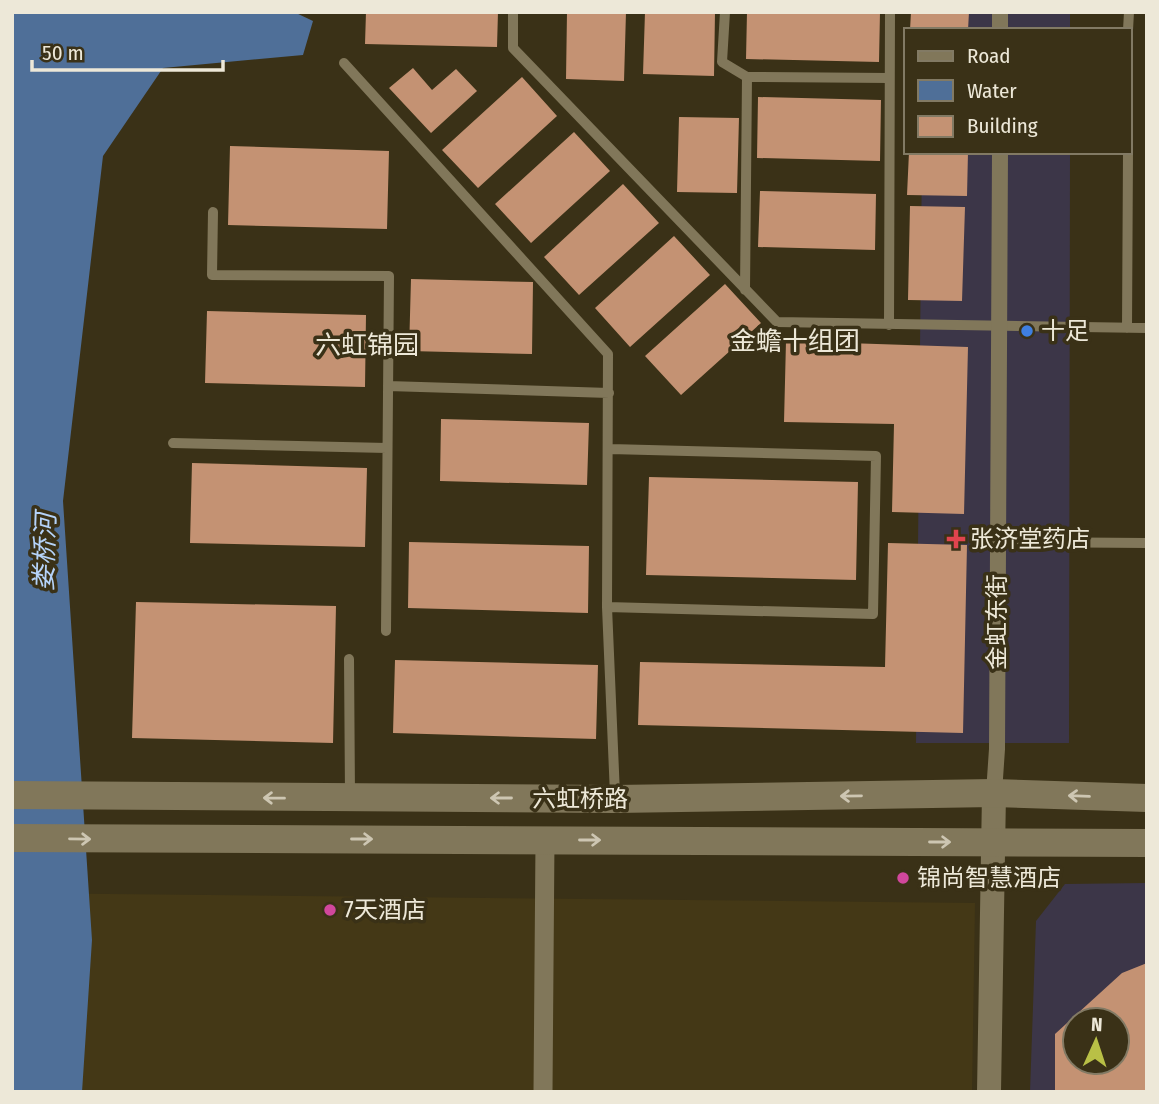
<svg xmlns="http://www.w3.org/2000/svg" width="1159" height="1104" font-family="'Fira Sans Condensed','Noto Sans SC',sans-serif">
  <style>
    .commercial { fill: #3c3648; fill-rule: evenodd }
    .built { fill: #443816 }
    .water { fill: #4f6f98 }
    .building { fill: #c49273; fill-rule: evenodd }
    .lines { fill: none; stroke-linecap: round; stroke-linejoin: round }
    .service { stroke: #81775a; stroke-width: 10 }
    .pedestrian { stroke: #81775a; stroke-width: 16 }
    .minor { stroke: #81775a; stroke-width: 19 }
    .tertiary { stroke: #81775a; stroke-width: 24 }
    .secondary { stroke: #81775a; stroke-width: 28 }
    .oneway { stroke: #cdc6b2 }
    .shop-dot { fill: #3f7fe0; stroke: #3a3117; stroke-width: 2.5 }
    .health-dot { fill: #e0444e; stroke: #3a3117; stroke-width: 2.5 }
    .hotel-dot { fill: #d1479c; stroke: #3a3117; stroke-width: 2.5 }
    .labels { text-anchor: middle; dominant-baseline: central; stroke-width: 7; stroke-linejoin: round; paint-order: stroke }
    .poi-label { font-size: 24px; fill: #ede8d8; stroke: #3a3117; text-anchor: start }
    .street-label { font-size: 24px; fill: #ede8d8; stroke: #3a3117 }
    .neighbourhood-label { font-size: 26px; fill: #ede8d8; stroke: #3a3117 }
    .water-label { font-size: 26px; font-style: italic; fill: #b5d3f9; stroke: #3a3117 }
  </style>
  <rect width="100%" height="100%" fill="#3a3117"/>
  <!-- commercial -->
  <path class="commercial" d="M923,12H1070V30H923Z
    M922,152H1070L1069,743H916Z
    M1147,883V1092H1030L1036,921L1065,884ZM1075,1020H1117V1062H1075Z"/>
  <!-- built -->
  <path class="built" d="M12,893L975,903L972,1092H12Z"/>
  <!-- water -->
  <path class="water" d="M12,12H294L313,21L303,55L163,68L103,156L63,501L92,940L82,1092H12Z"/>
  <!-- building -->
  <path class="building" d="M366,12H498L497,47L365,44Z
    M567,12H626L624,81L566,79Z
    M645,12H715L714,76L643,74Z
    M747,12H880L879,62L746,59Z
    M911,12H969L968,30H910Z
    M413,68L432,90L456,69L477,91L431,133L389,88Z
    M522,77L557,116L478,188L442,150Z
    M758,97L881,100L880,161L757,158Z
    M679,117L739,118L737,193L677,192Z
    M574,132L610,171L531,243L495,204Z
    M230,146L389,151L387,229L228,225Z
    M909,152H968L967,196L907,195Z
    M623,184L659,223L579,295L544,257Z
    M760,191L876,194L875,250L758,247Z
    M910,206L965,207L962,301L908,300Z
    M674,236L710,275L630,347L595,308Z
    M411,279L533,282L532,354L409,351Z
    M725,284L761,323L681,395L645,356Z
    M207,311L366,315L365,387L205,383Z
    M786,341L968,347L964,514L892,512L894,424L784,422Z
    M441,419L589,423L587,485L440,481Z
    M192,463L367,468L365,547L190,543Z
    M649,477L858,482L856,580L646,575Z
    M409,542L589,546L588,613L408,608Z
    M888,543L967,545L963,733L638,725L640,662L885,667Z
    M136,602L336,606L333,743L132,738Z
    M395,660L598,665L596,739L393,733Z
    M1147,963V1092H1055V1034L1122,973ZM1075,1020H1117V1062H1075Z"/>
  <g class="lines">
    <!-- service -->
    <path class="service" d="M513,12V48L777,322L1147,328
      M725,12L722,62L747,77L745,290
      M1128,30L1129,12
      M344,63L608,354L607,607L615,795
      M747,77L889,78
      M213,212L212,275L389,276L386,631
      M889,325L890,12
      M1127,328L1128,152
      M388,386L609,393
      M173,443L387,448
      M998,542L1147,543
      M607,607L873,614L876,456L610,449
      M349,659L350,795"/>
    <!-- pedestrian -->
    <path class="pedestrian" d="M1000,30V12
      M994,793L997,749L1000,152"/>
    <!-- minor -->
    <path class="minor" d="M543,1092L545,840"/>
    <!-- tertiary -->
    <path class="tertiary" d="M989,1092L994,793"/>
    <!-- secondary -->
    <path class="secondary" d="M12,795L615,799L994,793L1147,798
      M12,838L1147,843"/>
  </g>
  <!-- one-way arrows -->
  <defs><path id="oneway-shaft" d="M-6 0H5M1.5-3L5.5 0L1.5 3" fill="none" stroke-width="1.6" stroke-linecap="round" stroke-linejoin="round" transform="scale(1.75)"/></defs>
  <g class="oneway">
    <use href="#oneway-shaft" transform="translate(851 796) rotate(179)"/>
    <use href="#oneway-shaft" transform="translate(1079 796) rotate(-178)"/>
    <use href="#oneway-shaft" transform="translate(274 798) rotate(-179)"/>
    <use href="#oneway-shaft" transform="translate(501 798) rotate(180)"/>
    <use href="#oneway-shaft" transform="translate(80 839) rotate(1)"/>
    <use href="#oneway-shaft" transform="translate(362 839)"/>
    <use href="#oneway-shaft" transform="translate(590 840)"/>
    <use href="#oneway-shaft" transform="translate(940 842)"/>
  </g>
  <!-- markers -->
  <circle class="shop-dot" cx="1027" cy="331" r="7"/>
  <path class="health-dot" d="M952.5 528.5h7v7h7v7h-7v7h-7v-7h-7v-7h7z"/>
  <g class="hotel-dot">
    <circle cx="903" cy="878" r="7"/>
    <circle cx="330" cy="910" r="7"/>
  </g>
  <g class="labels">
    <!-- poi labels -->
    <g class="poi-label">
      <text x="1041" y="331">十足</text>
      <text x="970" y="539">张济堂药店</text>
      <text x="917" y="878">锦尚智慧酒店</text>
      <text x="344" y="910">7天酒店</text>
    </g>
    <!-- street labels -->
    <g class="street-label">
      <text transform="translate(997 622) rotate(-90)">金虹东街</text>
      <text x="580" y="799">六虹桥路</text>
    </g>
    <!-- neighbourhood labels -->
    <g class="neighbourhood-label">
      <text x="795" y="341">金蟾十组团</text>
      <text x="367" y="345">六虹锦园</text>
    </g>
    <!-- water labels -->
    <g class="water-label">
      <text transform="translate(45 552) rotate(-88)">娄桥河</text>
    </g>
  </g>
  <!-- border -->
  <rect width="1159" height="1104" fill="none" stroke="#ede8d8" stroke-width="28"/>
  <!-- legend -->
  <rect x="904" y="28" width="228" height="126" fill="#3a3117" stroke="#827a64" stroke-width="2"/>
  <rect x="918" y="51" width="35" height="10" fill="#81775a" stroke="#827a64" stroke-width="2"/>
  <text x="967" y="63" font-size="21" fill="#ede8d8">Road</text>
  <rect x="918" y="80" width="35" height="21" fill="#4f6f98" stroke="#827a64" stroke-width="2"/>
  <text x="967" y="98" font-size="21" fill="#ede8d8">Water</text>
  <rect x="918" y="116" width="35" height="21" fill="#c49273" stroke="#827a64" stroke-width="2"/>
  <text x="967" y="133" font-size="21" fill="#ede8d8">Building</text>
  <!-- north arrow -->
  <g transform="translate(1096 1041) rotate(3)"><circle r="33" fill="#3a3117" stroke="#827a64" stroke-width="2"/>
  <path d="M0-5L12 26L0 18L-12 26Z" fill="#b9c046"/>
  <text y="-10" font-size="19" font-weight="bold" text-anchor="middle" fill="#ede8d8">N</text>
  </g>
  <!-- scale -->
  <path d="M32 60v10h191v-10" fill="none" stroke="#ede8d8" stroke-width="3.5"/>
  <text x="42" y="60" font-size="21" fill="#ede8d8" stroke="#3a3117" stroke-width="5" paint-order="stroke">50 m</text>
</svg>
